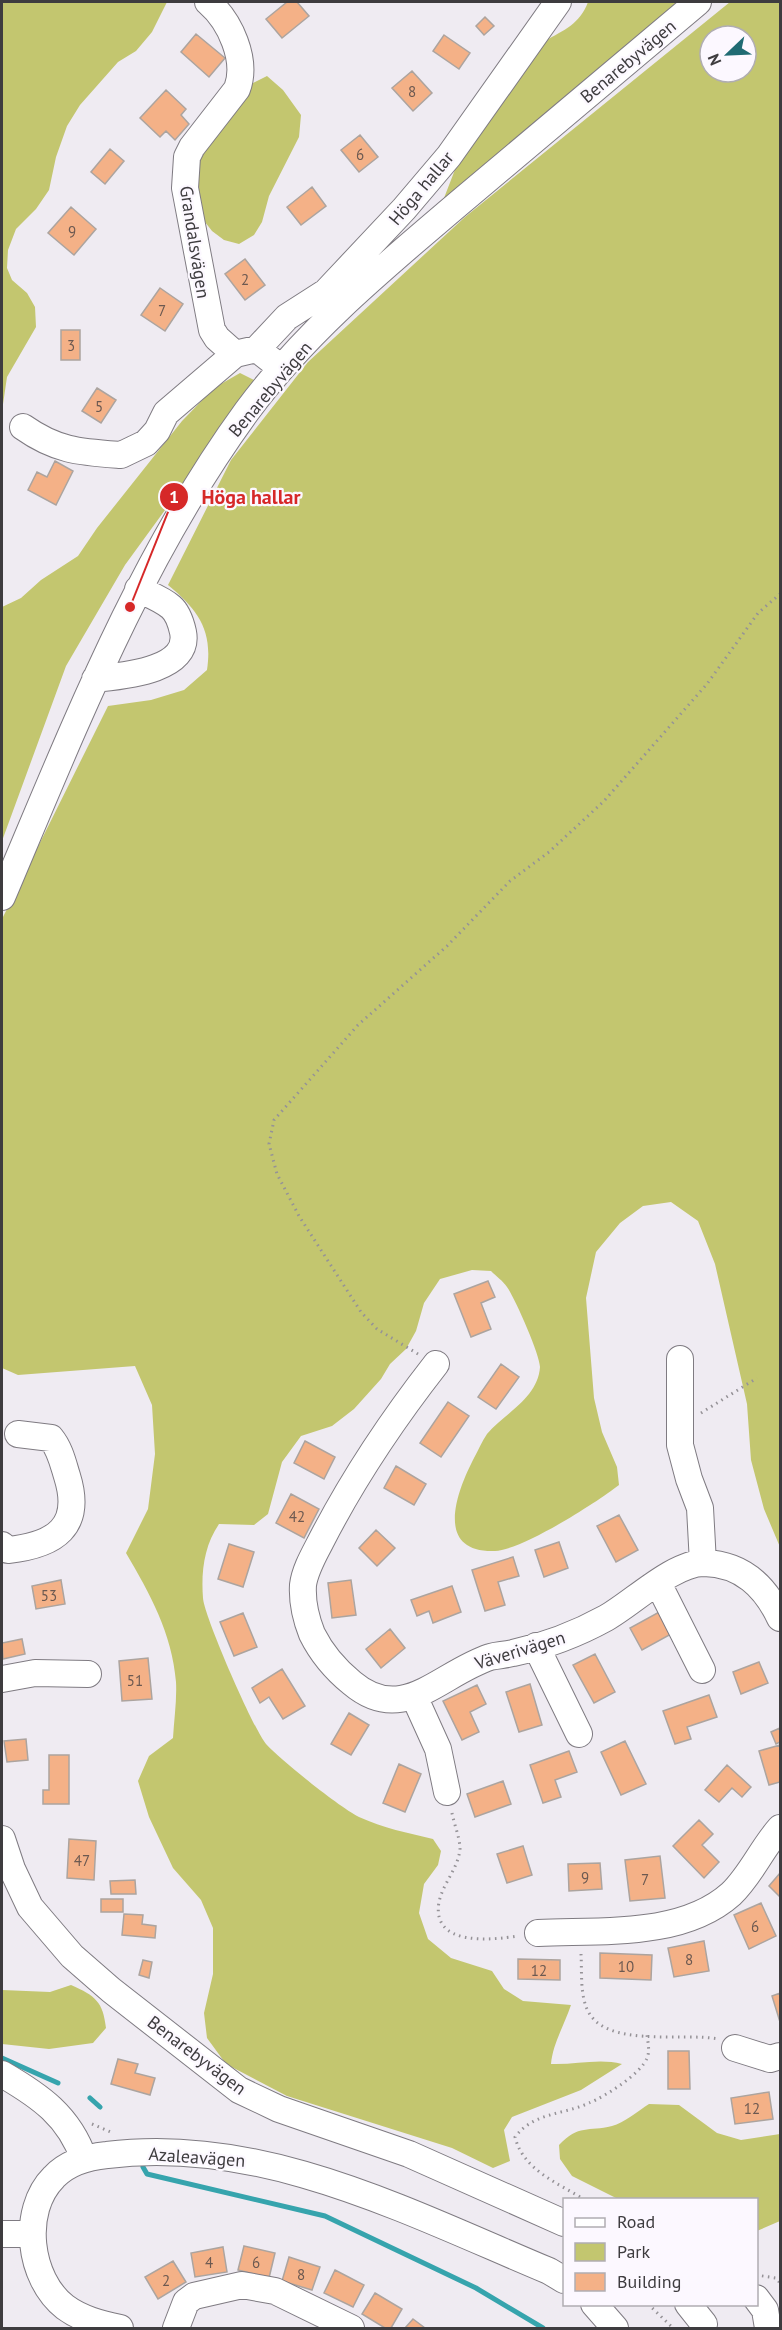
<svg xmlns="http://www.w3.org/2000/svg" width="782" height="2330" font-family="'PT Sans',sans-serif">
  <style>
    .green { fill: #c3c66f; fill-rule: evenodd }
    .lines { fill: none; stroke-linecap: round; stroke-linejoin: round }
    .stream { stroke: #36a4ad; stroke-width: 5 }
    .building { fill: #f4b187; stroke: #aca49f; stroke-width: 1.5 }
    .minor-casing { stroke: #7f7b82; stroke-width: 28 }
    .path { stroke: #959297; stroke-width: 3; stroke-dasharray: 1.5 4.5; stroke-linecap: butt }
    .minor { stroke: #fff; stroke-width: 26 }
    .labels { text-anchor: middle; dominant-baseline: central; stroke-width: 4.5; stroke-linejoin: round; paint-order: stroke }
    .number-label { font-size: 15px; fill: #6c5951 }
    .street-label { font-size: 18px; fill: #3e3c3f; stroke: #fcf8ff }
    .leader { fill: none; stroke: #d62828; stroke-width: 2 }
    .callout-dot { fill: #d62828; stroke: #fcf8ff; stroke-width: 2 }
    .mark-label { font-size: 18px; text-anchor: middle; font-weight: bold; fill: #fff }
    .callout-label { font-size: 20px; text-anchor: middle; font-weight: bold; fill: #d62828; stroke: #fcf8ff; stroke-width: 4.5; stroke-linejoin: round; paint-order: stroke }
  </style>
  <rect width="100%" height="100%" fill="#efebf2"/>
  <!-- green -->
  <path class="green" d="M2,2H167L152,32L136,51L118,62L80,105L67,126L56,157L49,190L36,209L16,229L8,250L7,268L12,280L27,293L35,307L36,327L7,377L2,411Z
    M588,2H684L439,211L456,167L545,41C564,30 580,24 588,2Z
    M730,2H780V1547L764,1509L751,1460L747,1404L715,1264L698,1221L671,1202L643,1206L620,1223L596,1252L586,1298L594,1398L602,1432L617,1467L619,1485C596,1503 522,1550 495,1551C433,1553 457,1491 474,1458C478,1451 482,1441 487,1434C504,1414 538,1398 540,1367C540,1355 515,1298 507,1287C503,1281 496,1276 491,1271L472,1270L440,1279L424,1303L416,1331L406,1349L390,1364L381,1379L354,1409L332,1426L301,1436L282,1462L268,1514L254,1525L219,1524C204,1546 201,1572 203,1598C204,1616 254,1730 266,1744C283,1762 338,1806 359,1817C383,1828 408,1833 433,1839L441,1851L438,1865L424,1884L419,1913L428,1939L451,1958L492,1971L504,1989L523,2001L571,2005C564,2026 553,2043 551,2064C575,2065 599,2058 622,2064L581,2090L512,2117L504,2130L510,2161L493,2168L452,2148L287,2096L226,2064L207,2038L204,2013L213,1974V1928L201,1900L173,1868L149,1817L138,1781L149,1756L173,1738C174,1720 177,1700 176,1682C172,1633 150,1594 126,1553L148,1509L155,1454L152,1405L135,1366L18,1375L2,1368V919L108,706L151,700L184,690L207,670C213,630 198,610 168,585L231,460L308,362L465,217ZM710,36H746V72H710Z
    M267,76L283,90L301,115L299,137L269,196L262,222L254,235L239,244L224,240L212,231L198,213L196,156L233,102L253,83Z
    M240,373L256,381L232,418L125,565L66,666L2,841V607L21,598L41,580L78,556L97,528L182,421L214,388Z
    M71,1985C96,1996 103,2002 106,2028L93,2043L49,2049L2,2044V1990L50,1992Z
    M649,2104L679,2105L717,2133L741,2140L780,2134V2221L757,2231L756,2200L618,2199L572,2176L560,2159L559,2145C579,2124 588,2132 612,2126C624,2123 638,2111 649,2104Z"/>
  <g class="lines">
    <!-- stream -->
    <path class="stream" d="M2,2058L58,2083
      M90,2098L100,2107
      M143,2167L147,2174L325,2216L476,2288L543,2328"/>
  </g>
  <!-- building -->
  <path class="building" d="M287,2H297L309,16L282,38L266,19Z
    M485,17L494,26L484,35L476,26Z
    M196,34L225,58L209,77L181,52Z
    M444,35L470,53L459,69L433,51Z
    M412,71L432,93L413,111L392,88Z
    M166,90L186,109L181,115L189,124L175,140L166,131L160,137L140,118Z
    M360,135L378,157L359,172L341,150Z
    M110,149L124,161L105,184L91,172Z
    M312,187L326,206L301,225L287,207Z
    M71,207L96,229L74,255L48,233Z
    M245,259L265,285L245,300L225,274Z
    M160,288L183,304L165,331L141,315Z
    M61,330H80V360H61Z
    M97,388L116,400L101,423L82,411Z
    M55,461L73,471L56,505L28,490L37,472L47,477Z
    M488,1281L495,1297L481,1303L491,1329L471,1337L454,1294Z
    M501,1364L519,1377L496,1409L478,1397Z
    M448,1402L469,1416L441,1457L420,1443Z
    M305,1441L335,1457L324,1479L294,1463Z
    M396,1466L426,1484L414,1505L384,1488Z
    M291,1494L319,1509L304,1538L276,1523Z
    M619,1515L638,1550L616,1562L597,1526Z
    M376,1530L395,1548L377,1566L359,1548Z
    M559,1542L568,1568L544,1577L535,1550Z
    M229,1544L254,1552L243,1587L218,1579Z
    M513,1557L519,1576L498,1582L505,1605L485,1611L472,1570Z
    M61,1580L65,1604L36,1609L32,1586Z
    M351,1580L356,1615L332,1618L328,1583Z
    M452,1586L461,1612L433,1623L429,1611L417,1616L411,1600Z
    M661,1611L673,1633L642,1650L630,1628Z
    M243,1613L257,1647L234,1656L220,1622Z
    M390,1629L405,1648L381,1668L366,1649Z
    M22,1639L25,1654L3,1659L2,1643Z
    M595,1654L615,1692L594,1703L573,1665Z
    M148,1658L152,1699L122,1701L119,1661Z
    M759,1662L768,1683L741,1694L733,1672Z
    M282,1669L305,1706L283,1719L269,1697L260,1703L252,1688Z
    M530,1684L542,1725L519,1732L506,1692Z
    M477,1685L486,1704L470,1712L479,1732L462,1740L443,1701Z
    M709,1695L717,1717L687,1727L691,1739L675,1744L663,1711Z
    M349,1713L369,1725L351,1755L331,1744Z
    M780,1728V1742L776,1744L771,1732Z
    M26,1739L28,1760L7,1762L4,1741Z
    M625,1741L646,1784L621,1795L601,1752Z
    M780,1745V1782L769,1785L759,1751Z
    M569,1751L577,1772L555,1780L561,1797L543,1803L530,1765Z
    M49,1755H69V1804H43V1790H49Z
    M399,1764L421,1774L405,1812L383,1803Z
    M727,1765L751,1787L742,1797L732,1788L719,1802L705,1790Z
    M503,1781L511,1804L475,1817L467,1794Z
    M699,1820L713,1834L702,1845L719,1862L704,1878L673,1846Z
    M69,1839L96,1841L94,1880L67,1878Z
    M523,1846L532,1875L507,1883L497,1854Z
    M660,1856L665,1898L630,1901L625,1860Z
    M600,1863L602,1889L569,1891L568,1864Z
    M780,1873V1897L769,1886Z
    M135,1880L136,1894H111L110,1881Z
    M101,1899H123V1912H101Z
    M761,1903L776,1936L749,1949L734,1915Z
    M124,1914L143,1915L142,1924L156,1926L155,1938L122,1935Z
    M704,1941L709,1971L674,1977L668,1948Z
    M600,1953L652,1955L651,1980L600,1978Z
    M518,1959L560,1960V1980L518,1979Z
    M143,1960L152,1962L149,1978L139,1975Z
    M780,1993V2022L772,1996Z
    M668,2051H689L690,2089H668Z
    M118,2059L138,2064L135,2073L155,2078L150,2095L111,2084Z
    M769,2092L773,2119L735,2124L731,2098Z
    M244,2246L275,2253L269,2278L238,2270Z
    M223,2247L227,2272L195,2277L191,2253Z
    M289,2257L320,2267L312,2290L282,2281Z
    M173,2261L186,2282L158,2299L145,2277Z
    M335,2270L364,2285L353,2307L324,2293Z
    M375,2293L402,2309L391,2328H385L362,2314Z
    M413,2319L425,2328H405Z"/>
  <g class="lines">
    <defs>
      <path id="minor" d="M208,2C230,21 248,60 237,89L192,147L187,157L185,188L212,330L217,338L235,354L257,349L271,360
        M257,349L287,317L326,292L404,209L449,156L558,2
        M23,427C57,451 80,452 121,455L146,443L157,431L166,413L235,354
        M95,679C121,676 191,671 183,632C181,623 178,613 171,607C162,599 148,594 138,589
        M2,897C73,730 139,559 247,411C305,332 384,267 458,204C538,136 618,69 698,2
        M680,1359V1445L689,1479L700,1508L703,1563
        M436,1364C393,1419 354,1477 322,1539C315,1553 305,1569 303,1585C302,1601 306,1619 312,1634C321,1652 336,1670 352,1683C403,1726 439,1674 490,1657C498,1655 505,1655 513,1653C545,1646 577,1634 606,1618C633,1603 673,1563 704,1563C742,1564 765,1586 780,1618
        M2,1545L8,1550C55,1545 83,1527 67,1476C63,1463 60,1449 51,1438L18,1434
        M658,1583L702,1670
        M536,1646L579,1734
        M2,1679L35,1673L88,1674
        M414,1696L438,1749L447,1792
        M2,1839L12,1869L30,1907L72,1956L111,1990L239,2090L279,2109L409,2154L564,2223
        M538,1933C599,1930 682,1938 731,1894C751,1875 762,1848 780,1828
        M735,2048L770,2059L780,2056
        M2,2074C40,2096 69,2116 84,2159
        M2,2234H32
        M756,2298L765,2310L768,2328
        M594,2304L615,2328
        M688,2304L704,2324
        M120,2328C101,2324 81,2319 65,2307C29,2279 20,2211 54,2177C68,2162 87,2157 107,2155C261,2135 410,2213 549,2271L564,2280
        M176,2328L186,2302L194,2296L242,2285L275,2291L351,2328"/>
    </defs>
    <!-- minor casing -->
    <use href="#minor" class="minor-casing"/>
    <!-- path -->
    <path class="path" d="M418,1354L377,1329L361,1312L299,1216L277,1174L269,1144L274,1120L358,1025L447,946L510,881L549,852L604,801L707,684L758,613L780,594
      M701,1413L757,1378
      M452,1813C454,1824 460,1838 460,1849C458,1869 443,1883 439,1902C431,1947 492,1940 518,1936
      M581,1954C582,1971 580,1993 587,2009C604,2049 683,2032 718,2039
      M92,2124L113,2133
      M585,2200C558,2183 523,2170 515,2137C534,2112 563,2115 589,2103C604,2097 641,2074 647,2058C650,2051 648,2043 647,2035
      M756,2275L776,2278L780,2283
      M648,2304L673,2328"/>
    <!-- minor -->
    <use href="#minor" class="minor"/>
  </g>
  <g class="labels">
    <!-- number labels -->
    <g class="number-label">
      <text x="412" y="91">8</text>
      <text x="360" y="154">6</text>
      <text x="72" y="231">9</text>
      <text x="245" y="279">2</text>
      <text x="162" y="310">7</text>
      <text x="71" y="345">3</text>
      <text x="99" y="406">5</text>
      <text x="297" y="1516">42</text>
      <text x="49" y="1595">53</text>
      <text x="135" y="1680">51</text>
      <text x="82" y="1860">47</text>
      <text x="585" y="1877">9</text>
      <text x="645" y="1879">7</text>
      <text x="755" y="1926">6</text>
      <text x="689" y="1959">8</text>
      <text x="626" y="1966">10</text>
      <text x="539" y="1970">12</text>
      <text x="752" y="2108">12</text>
      <text x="209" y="2262">4</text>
      <text x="256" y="2262">6</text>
      <text x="301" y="2274">8</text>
      <text x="166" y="2280">2</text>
    </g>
    <!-- street labels -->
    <g class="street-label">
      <text transform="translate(628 61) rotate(-40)">Benarebyvägen</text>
      <text transform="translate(421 188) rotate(-50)">Höga hallar</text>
      <text transform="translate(195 242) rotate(81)">Grandalsvägen</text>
      <text transform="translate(270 389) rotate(-50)">Benarebyvägen</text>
      <text transform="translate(520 1650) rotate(-17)">Väverivägen</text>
      <text transform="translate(197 2055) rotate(37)">Benarebyvägen</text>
      <text transform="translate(197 2157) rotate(4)">Azaleavägen</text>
    </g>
  </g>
  <!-- callouts -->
  <path class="leader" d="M130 607L174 497"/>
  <g class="callout-dot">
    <circle cx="130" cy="607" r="6"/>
    <circle cx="174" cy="497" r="15"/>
  </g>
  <g class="mark-label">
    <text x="174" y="503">1</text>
  </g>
  <g class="callout-label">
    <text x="251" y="504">Höga hallar</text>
  </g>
  <!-- border -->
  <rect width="782" height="2330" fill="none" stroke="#3e3c3f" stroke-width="6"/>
  <!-- legend -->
  <rect x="563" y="2198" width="195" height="108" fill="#fcf8ff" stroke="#b0adb2" stroke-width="1.5"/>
  <rect x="575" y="2218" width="30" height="9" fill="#ffffff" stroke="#b0adb2" stroke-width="1.5"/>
  <text x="617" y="2228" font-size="18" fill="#3e3c3f">Road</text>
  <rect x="575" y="2243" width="30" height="18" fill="#c3c66f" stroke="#b0adb2" stroke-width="1.5"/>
  <text x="617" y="2258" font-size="18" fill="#3e3c3f">Park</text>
  <rect x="575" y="2273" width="30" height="18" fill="#f4b187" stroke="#b0adb2" stroke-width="1.5"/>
  <text x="617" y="2288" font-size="18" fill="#3e3c3f">Building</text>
  <!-- north arrow -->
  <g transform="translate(728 54) rotate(247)"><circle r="28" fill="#fcf8ff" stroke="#b0adb2" stroke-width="1.5"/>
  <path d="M0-4.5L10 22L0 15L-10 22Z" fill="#206b73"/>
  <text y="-9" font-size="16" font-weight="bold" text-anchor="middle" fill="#3e3c3f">N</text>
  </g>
</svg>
